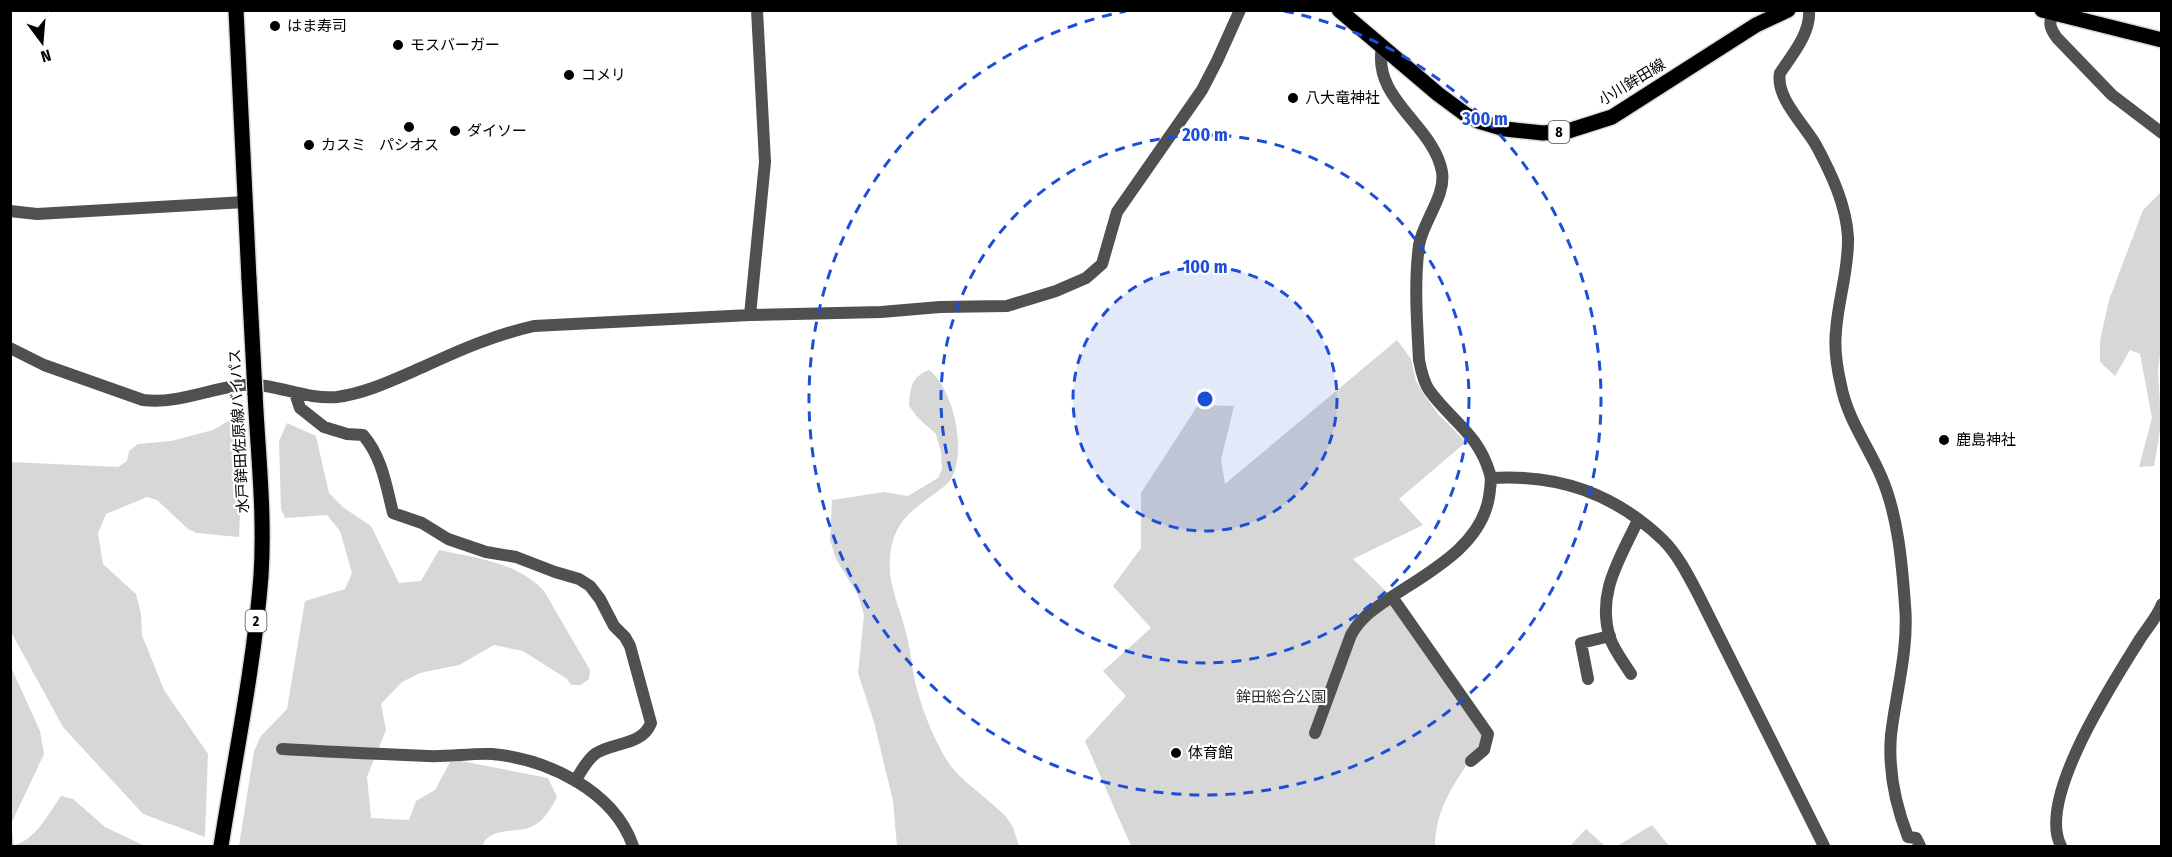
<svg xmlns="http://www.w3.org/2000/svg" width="2172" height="857" font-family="'Fira Sans Condensed','Noto Sans JP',sans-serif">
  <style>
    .green { fill: #d7d7d7 }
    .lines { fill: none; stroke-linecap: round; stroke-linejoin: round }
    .major-casing { stroke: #dbdbdb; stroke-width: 18 }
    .minor { stroke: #505050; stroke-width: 12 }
    .major { stroke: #000; stroke-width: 15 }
    .major-bridge-casing { stroke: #dbdbdb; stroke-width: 18; stroke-linecap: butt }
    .major-bridge { stroke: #000; stroke-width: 15 }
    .ring { fill: none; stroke: #1d4ed8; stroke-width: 3; stroke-dasharray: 10 8 }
    .poi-dot { fill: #000; stroke: #fff; stroke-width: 2 }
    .labels { text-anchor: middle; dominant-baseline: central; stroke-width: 4.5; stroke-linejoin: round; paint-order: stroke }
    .shield { fill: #fff; stroke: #4c4c4c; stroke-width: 1.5 }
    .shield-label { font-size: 14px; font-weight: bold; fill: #000 }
    .poi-label { font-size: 15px; fill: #000; stroke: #fff; text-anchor: start }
    .street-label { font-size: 15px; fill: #000; stroke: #fff }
    .park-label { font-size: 15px; fill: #2e2e2e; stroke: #fff }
    .centre { fill: #1d4ed8; stroke: #fff; stroke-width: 3 }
    .ring-label { font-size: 18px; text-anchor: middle; font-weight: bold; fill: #1d4ed8; stroke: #fff; stroke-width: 4.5; stroke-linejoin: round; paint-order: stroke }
  </style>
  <rect width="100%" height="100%" fill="#fff"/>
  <!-- green -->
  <path class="green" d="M2161,192L2162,341L2158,369L2161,425L2154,466L2139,467L2152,418L2140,354L2130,350L2115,376L2100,362V341L2109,300L2143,210Z
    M1397,340L1411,359L1416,381L1425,396L1438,414L1466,442L1399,499L1423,525L1353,559L1392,597L1488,734C1465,769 1435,802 1435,846H1131L1085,741L1126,696L1103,671L1151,628L1113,586L1141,548V493L1198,405L1234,406L1221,460L1225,484Z
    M929,370C954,389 967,452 951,479C947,485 940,490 934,494C908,513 893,524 890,558C887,584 902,612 907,637C911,652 912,667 915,682C921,707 934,740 948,762C959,780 991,800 1007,818L1013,827L1019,846H897L893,801L874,722L858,673L864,615L858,595L836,559L830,540L832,500L884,492L908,496L938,478L942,469L941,452L936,434L918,418L909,406C910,388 911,377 929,370Z
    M245,411L239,537L197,533L188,529L157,500L147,497L106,514L98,533L103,564L136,594L141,614L142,635L164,690L208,754L205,837L143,814L63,727L11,632V462L118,467L127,461L129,451L138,444L171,441L213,430Z
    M287,423L316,436L329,493L344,508L371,526L399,583L421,581L439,550C476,558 517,562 544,591L590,670L589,679L581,685H571L567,679L523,651L494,645L459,665L420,673L402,682L381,704L386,730L367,777L371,818L409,820L416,801L435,790L450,762L461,761L548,778L557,797C551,808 545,820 533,826C518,834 490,826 482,846H239L254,751L261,736L287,709L305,601L345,589L352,573L340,531L327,515L285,518L281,509L279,441Z
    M11,667L40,731L44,754L11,824L14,845C36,840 48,814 61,796L73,799L105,827L145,846H11Z
    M1652,825L1669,846H1617Z
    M1586,829L1605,846H1570Z"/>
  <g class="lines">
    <defs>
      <path id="major" d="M236,10L249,279
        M1339,10L1438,94L1465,114L1478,121L1505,129L1543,133L1568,131L1612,117L1756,25L1788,10
        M2042,10L2162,40
        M221,846C235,757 254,666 261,576C265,515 258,454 255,393"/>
    </defs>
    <!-- major casing -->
    <use href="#major" class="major-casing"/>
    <!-- minor -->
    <path class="minor" d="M1809,10C1811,33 1792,55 1780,73C1775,98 1806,126 1817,147C1832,175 1846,205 1848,237C1849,269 1838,300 1836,331C1834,349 1837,368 1841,385C1847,418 1868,446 1881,476C1898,515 1902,563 1905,605C1909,649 1896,692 1891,735C1888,771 1895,804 1908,837L1916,838L1920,846
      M2055,10C2048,22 2049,27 2057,38L2112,95L2162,133
      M10,211L37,214L245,202
      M750,315L765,162L757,10
      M10,348L44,365L143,400C178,404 208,389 242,385C274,382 304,400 337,397C367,393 395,379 423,367C460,350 494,335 534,326L750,315L881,312L940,307L1007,306L1056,291L1086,278L1102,264L1117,212L1202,90L1217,61L1240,10
      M295,393L300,408L324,427L347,434L363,435C382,457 386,485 393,513L422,523L448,539L486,552L516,557L555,572L579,579L590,586L600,599L614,626L625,637L630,646L651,723C642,746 613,742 595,754C586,761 581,772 575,781
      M1491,478C1558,474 1614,493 1663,540C1678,555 1688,575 1698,594L1824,846
      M1392,597L1488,734L1484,750L1471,761
      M1631,674C1624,663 1614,650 1610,638C1596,593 1620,559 1638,520
      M1588,679L1581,643L1610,636
      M1315,733L1351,635C1361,617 1374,609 1390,598C1429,572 1481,546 1489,497C1490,489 1492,481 1490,474C1478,433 1452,422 1429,390C1423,381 1421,370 1419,360C1417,322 1414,283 1419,245C1423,221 1446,196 1442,172C1434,125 1372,100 1382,47
      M282,749C331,752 379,754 428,756C449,757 471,753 492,754C548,759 614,791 633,846
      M2061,846C2036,799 2114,681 2140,639C2147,628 2158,616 2162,604"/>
    <!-- major -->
    <use href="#major" class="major"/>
    <defs>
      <path id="major-bridge" d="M249,279L255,393"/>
    </defs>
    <!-- major-bridge casing -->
    <use href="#major-bridge" class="major-bridge-casing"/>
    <!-- major-bridge -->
    <use href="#major-bridge" class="major-bridge"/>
  </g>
  <!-- distance rings -->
  <circle cx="1205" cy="399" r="132" fill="#1d4ed8" fill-opacity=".12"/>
  <g class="ring">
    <circle cx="1205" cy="399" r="132"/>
    <circle cx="1205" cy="399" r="264"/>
    <path d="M1284 11A396 396 0 1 1 1126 11"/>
  </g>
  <!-- markers -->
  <g class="poi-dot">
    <circle cx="275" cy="26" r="6"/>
    <circle cx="398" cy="45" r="6"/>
    <circle cx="569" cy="75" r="6"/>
    <circle cx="1293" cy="98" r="6"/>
    <circle cx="409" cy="127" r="6"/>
    <circle cx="455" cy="131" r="6"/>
    <circle cx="309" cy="145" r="6"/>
    <circle cx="1944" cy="440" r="6"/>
    <circle cx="1176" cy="753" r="6"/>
  </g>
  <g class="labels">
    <!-- shield labels -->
    <g class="shield">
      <rect x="1548.5" y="121" width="21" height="22" rx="4.5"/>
      <rect x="245.5" y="610" width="21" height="22" rx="4.5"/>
    </g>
    <g class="shield-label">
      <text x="1559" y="132">8</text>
      <text x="256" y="621">2</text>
    </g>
    <!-- poi labels -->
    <g class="poi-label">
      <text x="287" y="26">はま寿司</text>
      <text x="410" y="45">モスバーガー</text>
      <text x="581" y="75">コメリ</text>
      <text x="1305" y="98">八大竜神社</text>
      <text x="467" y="131">ダイソー</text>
      <text x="321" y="145">カスミ</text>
      <text x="409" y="145" text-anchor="middle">パシオス</text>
      <text x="1956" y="440">鹿島神社</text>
      <text x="1188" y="753">体育館</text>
    </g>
    <!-- street labels -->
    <g class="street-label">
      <text transform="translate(1632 82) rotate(-31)">小川鉾田線</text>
      <text transform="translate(239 431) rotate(-93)">水戸鉾田佐原線バイパス</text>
    </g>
    <!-- park labels -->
    <g class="park-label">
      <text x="1281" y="697">鉾田総合公園</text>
    </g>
  </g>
  <circle cx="1205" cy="399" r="9" class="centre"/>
  <g class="ring-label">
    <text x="1485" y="125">300 m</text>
    <text x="1205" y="141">200 m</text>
    <text x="1205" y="273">100 m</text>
  </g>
  <!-- border -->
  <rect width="2172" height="857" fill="none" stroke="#000000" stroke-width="24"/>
  <!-- north arrow -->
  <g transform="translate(42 42) rotate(164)" stroke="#ffffff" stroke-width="4.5" paint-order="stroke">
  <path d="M0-4.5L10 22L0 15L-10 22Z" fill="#000000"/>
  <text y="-9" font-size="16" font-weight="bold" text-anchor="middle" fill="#000000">N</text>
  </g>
</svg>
